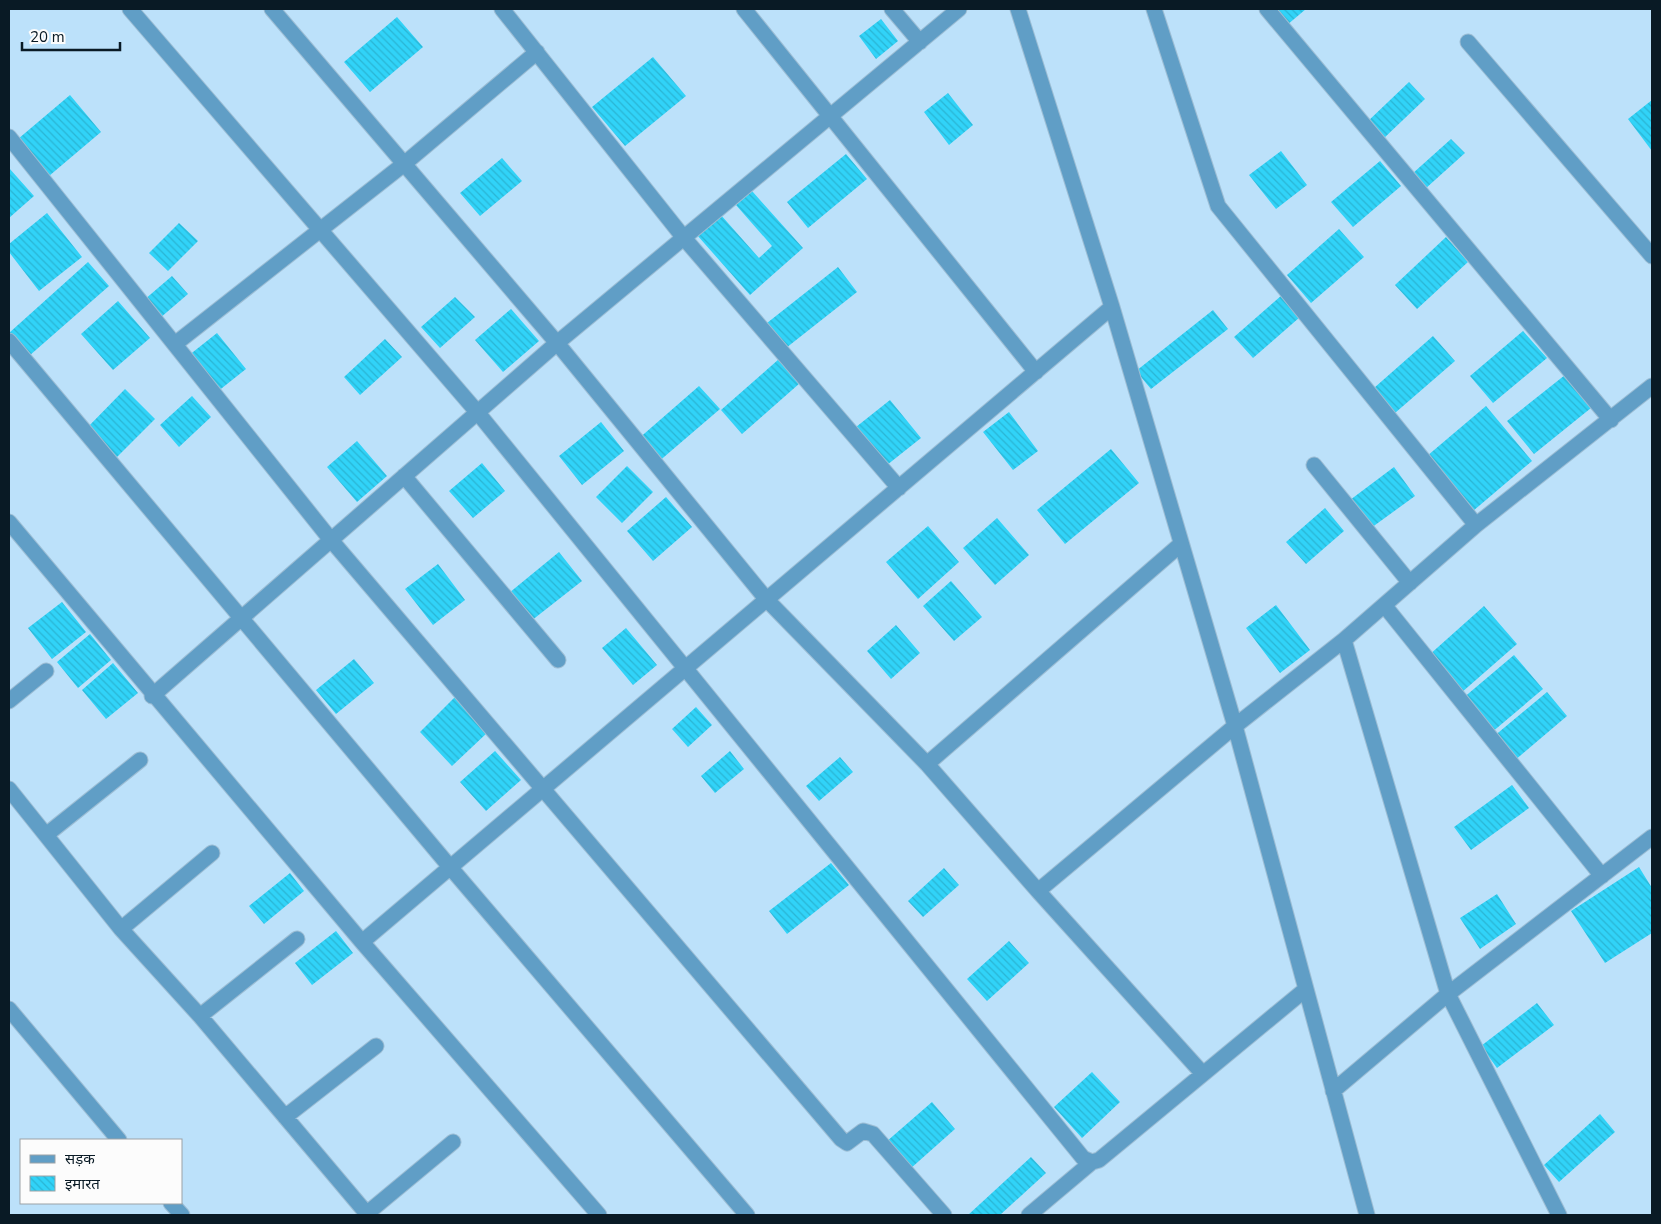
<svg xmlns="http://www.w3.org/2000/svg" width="1661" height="1224" font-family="'Nunito Sans','Noto Sans Devanagari',sans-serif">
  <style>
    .building { fill: url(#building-back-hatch) }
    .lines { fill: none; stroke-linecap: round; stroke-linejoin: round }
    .minor-casing { stroke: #9cbdd4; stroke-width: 17 }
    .minor { stroke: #609ec6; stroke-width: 15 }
  </style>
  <defs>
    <pattern id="building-back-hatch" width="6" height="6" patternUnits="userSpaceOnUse" patternTransform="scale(1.25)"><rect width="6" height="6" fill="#31d3f8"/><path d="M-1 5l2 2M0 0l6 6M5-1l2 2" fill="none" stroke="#2ab5d4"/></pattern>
  </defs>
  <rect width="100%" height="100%" fill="#bce1fa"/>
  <!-- building -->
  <path class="building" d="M1273,9H1306L1287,25Z
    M397,17L423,47L370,92L344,62Z
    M881,19L898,41L876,59L859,36Z
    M653,57L686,96L625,146L592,107Z
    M1409,82L1425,99L1382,140L1366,123Z
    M948,93L973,125L949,145L924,112Z
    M70,95L101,132L49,176L18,139Z
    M1652,100V151L1628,119Z
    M1451,139L1465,153L1425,189L1412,174Z
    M1281,151L1307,185L1276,209L1249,175Z
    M846,154L867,179L808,228L787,202Z
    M502,158L522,181L480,216L460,193Z
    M1380,161L1401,186L1353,227L1331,202Z
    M9,168L34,196L9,218Z
    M752,191L803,248L750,295L697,235L720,214L759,258L772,246L736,205Z
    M47,213L82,257L39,291L9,252V244Z
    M179,223L198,241L168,271L149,253Z
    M1339,229L1364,257L1311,303L1287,275Z
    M1446,237L1468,262L1417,309L1395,285Z
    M88,262L109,286L29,356L9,333Z
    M838,267L857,292L786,348L767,323Z
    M172,276L188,294L160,318L144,300Z
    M1282,295L1300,317L1253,358L1234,337Z
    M455,297L475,317L440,348L421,327Z
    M118,301L150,338L113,370L81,334Z
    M511,309L539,341L503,372L475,340Z
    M1213,310L1228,329L1151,389L1136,371Z
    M1523,331L1547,358L1493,403L1470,376Z
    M217,333L246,369L217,392L188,356Z
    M1433,336L1455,361L1395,413L1374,388Z
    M385,339L402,357L360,395L344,377Z
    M779,359L800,383L742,434L721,410Z
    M1565,375L1591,408L1534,454L1507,421Z
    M699,386L720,409L657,463L637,440Z
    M125,389L155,419L115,459L85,430Z
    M192,396L211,417L179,447L160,425Z
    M890,400L921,438L887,465L856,427Z
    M1486,406L1532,461L1473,511L1427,456Z
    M1009,412L1038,451L1013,470L983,432Z
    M601,422L624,451L582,485L559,456Z
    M357,441L387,476L357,502L327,467Z
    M1111,449L1139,483L1065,544L1037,510Z
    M482,463L505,491L473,518L449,491Z
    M627,466L653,492L622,523L596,497Z
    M1394,467L1415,496L1371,528L1350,500Z
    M666,497L692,527L653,561L627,531Z
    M1325,508L1344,531L1306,564L1286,542Z
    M997,518L1029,555L995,585L963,548Z
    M928,526L959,562L918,599L886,562Z
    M559,552L582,581L531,621L509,593Z
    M438,564L465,600L433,625L405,589Z
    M951,581L982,617L954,641L923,606Z
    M62,602L86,632L52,659L28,628Z
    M1276,605L1310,650L1280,673L1246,628Z
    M1484,606L1517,644L1461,693L1428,656Z
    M896,625L920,653L891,679L867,651Z
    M626,628L657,665L633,685L602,648Z
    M90,634L111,660L78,688L57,662Z
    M1514,655L1543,689L1491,733L1462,699Z
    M354,659L374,683L336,714L316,690Z
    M113,663L138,693L106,719L82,690Z
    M1547,692L1567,716L1514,761L1493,737Z
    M455,697L488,732L452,766L420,732Z
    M696,707L712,725L688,747L672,729Z
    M495,751L521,780L486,811L460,782Z
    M730,751L744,769L715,793L701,776Z
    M840,757L853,772L819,801L806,786Z
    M1512,785L1529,808L1471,850L1454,827Z
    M831,863L849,885L787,934L769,911Z
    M1639,867L1652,888V933L1605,963L1571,911Z
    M944,868L959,885L923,917L908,901Z
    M290,873L304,891L264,924L249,906Z
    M1497,894L1516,924L1480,949L1460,918Z
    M336,931L353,953L312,985L295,963Z
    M1009,941L1029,963L987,1001L967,979Z
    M1537,1003L1554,1025L1497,1068L1481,1046Z
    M1092,1072L1120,1102L1082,1138L1054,1107Z
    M932,1102L955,1129L910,1169L886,1142Z
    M1600,1114L1615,1132L1559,1182L1544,1165Z
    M1031,1157L1046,1173L1000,1215H968Z"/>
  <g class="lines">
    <defs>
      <path id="minor" d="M130,9L478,413L1083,1158L1092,1162L1099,1160L1306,989
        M272,9L557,343L767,600L927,764L1181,544
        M502,9L684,238L899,488
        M744,9L1036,372
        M892,9L920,42
        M1018,9L1112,307L1235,726L1367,1215
        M1154,9L1218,206L1476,525
        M1267,9L1611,420
        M1468,42L1652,256
        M9,137L331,540L841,1139L847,1143L863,1131L873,1134L944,1215
        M9,341L450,867L747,1215
        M175,344L404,164L537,52
        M1314,465L1410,583
        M404,476L558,660
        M9,522L362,942L599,1215
        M1384,605L1602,876
        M1344,640L1476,525L1652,386
        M152,696L557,343L959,9
        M9,701L46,671
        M927,764L1038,891
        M9,789L121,929L200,1016L368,1215
        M46,835L140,760
        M121,929L212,853
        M362,942L1112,307
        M9,1009L119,1140
        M200,1016L297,939
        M1203,1074L1038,891L1235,726L1344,640L1448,994L1559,1215
        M1333,1091L1448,994L1652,837
        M285,1117L376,1046
        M171,1203L182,1215
        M365,1215L453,1142
        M1029,1215L1092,1162"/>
    </defs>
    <!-- minor casing -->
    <use href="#minor" class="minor-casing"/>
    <!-- minor -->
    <use href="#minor" class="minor"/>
  </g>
  <!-- border -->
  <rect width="1661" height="1224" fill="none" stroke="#091a25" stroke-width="20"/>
  <!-- legend -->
  <rect x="20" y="1139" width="162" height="65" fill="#fcfcfc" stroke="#9ba2a6"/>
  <rect x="30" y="1155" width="25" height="8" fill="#609ec6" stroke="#9ba2a6"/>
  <text x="65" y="1164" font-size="15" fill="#091a25">सड़क</text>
  <rect x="30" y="1176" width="25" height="15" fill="url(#building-back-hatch)" stroke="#9ba2a6"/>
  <text x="65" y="1189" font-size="15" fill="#091a25">इमारत</text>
  <!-- scale -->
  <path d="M22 42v8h98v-8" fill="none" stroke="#091a25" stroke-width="2.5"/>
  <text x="30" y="42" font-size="15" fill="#091a25" stroke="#fcfcfc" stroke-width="4" paint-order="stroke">20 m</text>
</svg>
